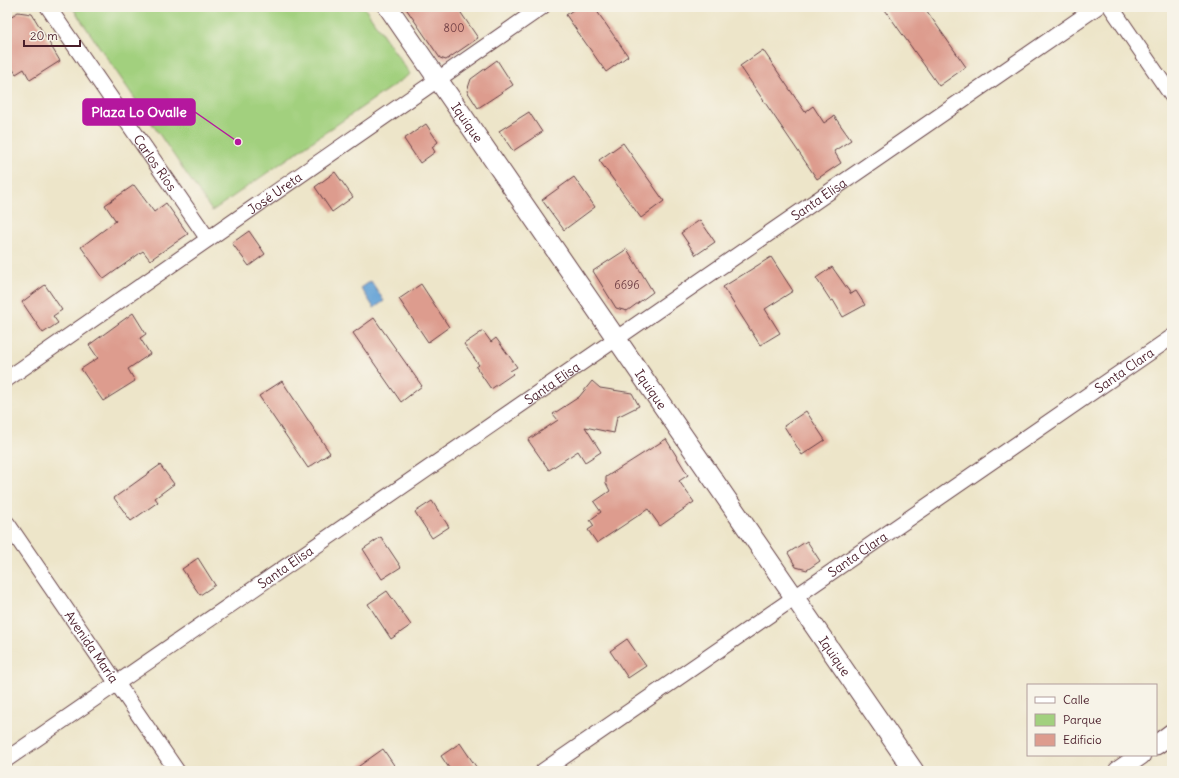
<svg xmlns="http://www.w3.org/2000/svg" width="1179" height="778" font-family="Delius,sans-serif">
  <style>
    .green { fill: #a2d07e; stroke: #767854 }
    .water { fill: #64a2d6; stroke: #576080 }
    .building { fill: #dd9c8e }
    .lines { fill: none; stroke-linecap: round; stroke-linejoin: round }
    .minor-casing { stroke: #623d43; stroke-width: 17 }
    .tertiary-casing { stroke: #623d43; stroke-width: 21 }
    .minor { stroke: #fff; stroke-width: 15 }
    .tertiary { stroke: #fff; stroke-width: 19 }
    .labels { text-anchor: middle; dominant-baseline: central; stroke-width: 3; stroke-linejoin: round; paint-order: stroke }
    .number-label { font-size: 11px; fill: #6f3e44 }
    .street-label { font-size: 13px; fill: #4a1f2b; stroke: #f7f3e8 }
    .leader { fill: none; stroke: #b5179e; stroke-width: 1.5 }
    .callout-dot { fill: #b5179e; stroke: #f7f3e8; stroke-width: 1.5 }
    .callout { fill: #b5179e; stroke: #b5179e; stroke-width: 1.5 }
    .callout-label { font-size: 14px; text-anchor: middle; font-weight: bold; fill: #fff }
  </style>
  <rect width="100%" height="100%" fill="#f7f3e8"/>
  <filter id="ink" filterUnits="userSpaceOnUse"><feTurbulence type="fractalNoise" baseFrequency=".025" numOctaves="2"/><feDisplacementMap in="SourceGraphic" scale="8" xChannelSelector="R" yChannelSelector="G"/><feConvolveMatrix kernelMatrix="1 2 1 2 8 2 1 2 1" color-interpolation-filters="sRGB"/></filter>
  <filter id="wash" filterUnits="userSpaceOnUse"><feTurbulence type="fractalNoise" baseFrequency=".012" numOctaves="4" result="noise"/><feDisplacementMap in="SourceGraphic" scale="16" xChannelSelector="R" yChannelSelector="G"/><feGaussianBlur stdDeviation="0.9" result="paint"/><feColorMatrix in="noise" values="0 0 0 0 0 0 0 0 0 0 0 0 0 0 0 0 0 1.4 0 .05"/><feComposite in="paint" operator="in"/></filter>
  <g filter="url(#wash)">
    <rect width="100%" height="100%" fill="#ede5c9"/>
    <!-- green -->
    <path class="green" d="M72,7H364L410,74L212,211Z"/>
    <!-- water -->
    <path class="water" d="M371,281L384,301L374,308L361,288Z"/>
    <g id="blocks">
      <!-- building -->
      <path class="building" d="M405,7H457L478,38L446,60L440,58Z
        M577,7H594L628,56L606,72L566,15Z
        M883,7H924L966,67L939,86Z
        M18,12L32,14L60,61L30,80L24,69L16,74L7,60V19Z
        M763,50L805,112L813,106L824,123L834,116L851,140L834,151L841,163L817,179L740,66Z
        M497,60L513,85L478,108L467,91L471,79Z
        M529,112L542,132L513,151L499,131Z
        M426,124L438,142L432,147L435,152L420,163L404,139Z
        M623,143L664,201L641,218L599,160Z
        M335,172L353,197L332,212L315,187Z
        M574,177L595,207L564,230L542,200Z
        M134,185L154,212L166,203L188,234L150,260L143,251L104,279L81,247L116,221L105,205Z
        M700,220L715,242L696,255L681,233Z
        M249,231L265,254L249,266L232,243Z
        M627,249L653,292L627,311L616,308L593,271Z
        M771,257L793,291L765,309L780,333L760,345L723,287Z
        M832,267L851,294L856,291L865,305L843,317L833,300L831,301L816,278Z
        M421,284L449,327L428,342L399,299Z
        M45,285L62,310L53,316L58,323L43,333L22,302Z
        M133,313L146,334L140,338L150,354L128,369L135,381L103,401L81,369L98,358L89,345Z
        M374,318L422,386L401,402L353,333Z
        M483,331L491,342L496,338L517,367L510,371L513,374L491,389L476,367L479,365L464,344Z
        M282,381L330,453L308,468L259,396Z
        M592,381L600,388L632,393L639,406L617,417L614,433L585,427L601,452L585,462L578,451L549,470L528,440L558,420L553,414L579,397Z
        M806,411L825,440L802,455L784,426Z
        M666,439L688,475L679,481L694,502L660,526L648,509L597,543L588,530L594,526L590,520L601,512L594,502L610,491L606,483V477Z
        M160,465L174,484L155,498L158,502L131,521L114,498Z
        M432,501L449,527L432,538L415,512Z
        M381,537L401,567L382,579L363,549Z
        M807,541L820,561L807,570L796,567L788,553Z
        M198,558L215,585L200,595L182,569Z
        M387,591L411,625L391,639L368,604Z
        M627,639L646,666L628,678L610,651Z
        M460,743L479,771H451L441,756Z
        M383,749L398,771H352Z"/>
    </g>
  </g>
  <g filter="url(#ink)">
    <use href="#blocks" fill-opacity="0" stroke="#623d43" stroke-width="1"/>
    <g class="lines">
      <defs>
        <g id="minor">
          <path id="s1" d="M48,7L208,239"/>
          <path d="M1111,7L1172,96"/>
          <path id="s2" d="M7,379L542,7"/>
          <path id="s3" d="M7,523L177,771"/>
          <path id="s4" d="M7,759L1097,7"/>
          <path id="s5" d="M543,771L1172,337"/>
        </g>
        <g id="tertiary">
          <path id="s6" d="M388,7L914,771"/>
          <path d="M1156,745L1172,733"/>
          <path d="M1118,771L1141,755"/>
        </g>
      </defs>
      <!-- minor casing -->
      <use href="#minor" class="minor-casing"/>
      <!-- tertiary casing -->
      <use href="#tertiary" class="tertiary-casing"/>
      <!-- minor -->
      <use href="#minor" class="minor"/>
      <!-- tertiary -->
      <use href="#tertiary" class="tertiary"/>
    </g>
  </g>
  <g class="labels">
    <!-- number labels -->
    <g class="number-label">
      <text x="454" y="28">800</text>
      <text x="627" y="285">6696</text>
    </g>
    <!-- street labels -->
    <g class="street-label">
      <text stroke="none"><textPath href="#s6" startOffset="140">Iquique</textPath></text>
      <text stroke="none"><textPath href="#s1" startOffset="189">Carlos Ríos</textPath></text>
      <text stroke="none"><textPath href="#s2" startOffset="326">José Ureta</textPath></text>
      <text stroke="none"><textPath href="#s4" startOffset="986">Santa Elisa</textPath></text>
      <text stroke="none"><textPath href="#s5" startOffset="706">Santa Clara</textPath></text>
      <text stroke="none"><textPath href="#s4" startOffset="662">Santa Elisa</textPath></text>
      <text stroke="none"><textPath href="#s6" startOffset="464">Iquique</textPath></text>
      <text stroke="none"><textPath href="#s5" startOffset="382">Santa Clara</textPath></text>
      <text stroke="none"><textPath href="#s4" startOffset="338">Santa Elisa</textPath></text>
      <text stroke="none"><textPath href="#s3" startOffset="150">Avenida María</textPath></text>
      <text stroke="none"><textPath href="#s6" startOffset="788">Iquique</textPath></text>
    </g>
  </g>
  <!-- callouts -->
  <path class="leader" d="M238 142L195 112"/>
  <circle class="callout-dot" cx="238" cy="142" r="4"/>
  <rect class="callout" x="83" y="99" width="112" height="26" rx="4"/>
  <g class="callout-label">
    <text x="139" y="117">Plaza Lo Ovalle</text>
  </g>
  <!-- margin -->
  <rect width="1179" height="778" fill="none" stroke="#f7f3e8" stroke-width="24"/>
  <!-- legend -->
  <rect x="1027" y="684" width="130" height="72" fill="#f7f3e8" stroke="#b29e9c"/>
  <rect x="1035" y="697" width="20" height="6" fill="#ffffff" stroke="#b29e9c"/>
  <text x="1063" y="704" font-size="12" fill="#4a1f2b">Calle</text>
  <rect x="1035" y="714" width="20" height="12" fill="#a2d07e" stroke="#b29e9c"/>
  <text x="1063" y="724" font-size="12" fill="#4a1f2b">Parque</text>
  <rect x="1035" y="734" width="20" height="12" fill="#dd9c8e" stroke="#b29e9c"/>
  <text x="1063" y="744" font-size="12" fill="#4a1f2b">Edificio</text>
  <!-- scale -->
  <path d="M24 40v6h56v-6" fill="none" stroke="#4a1f2b" stroke-width="2"/>
  <text x="30" y="40" font-size="12" fill="#4a1f2b" stroke="#f7f3e8" stroke-width="3" paint-order="stroke">20 m</text>
</svg>
